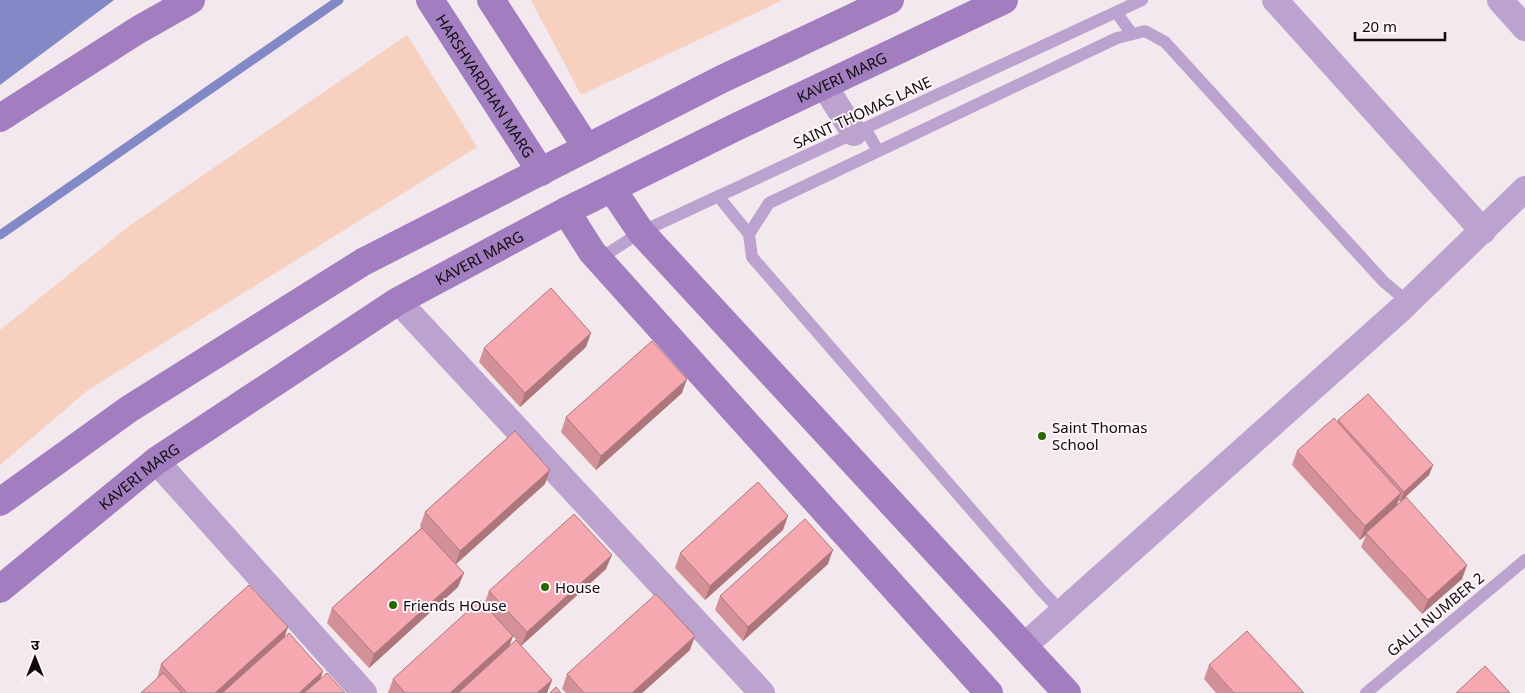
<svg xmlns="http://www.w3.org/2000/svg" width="1525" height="693" font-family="'Noto Sans','Noto Sans Devanagari',sans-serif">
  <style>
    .green { fill: #f7d0bf }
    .water { fill: #8289c6 }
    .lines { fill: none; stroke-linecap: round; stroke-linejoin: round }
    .stream { stroke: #8289c6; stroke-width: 9 }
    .lane { stroke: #bba2cf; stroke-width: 12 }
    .street { stroke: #bba2cf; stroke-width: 26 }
    .secondary { stroke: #a27dbf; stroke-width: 28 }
    .wall { fill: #d49097 }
    .shaded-wall { fill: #ac767b }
    .building { fill: #f6a8b0; stroke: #ac767b }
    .poi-dot { fill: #266900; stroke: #fff6fb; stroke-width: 2 }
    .labels { text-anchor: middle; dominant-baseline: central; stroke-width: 4; stroke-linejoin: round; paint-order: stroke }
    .street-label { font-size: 15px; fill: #0f0b0d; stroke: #fff6fb }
    .poi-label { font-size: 15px; fill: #0f0b0d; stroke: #fff6fb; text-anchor: start }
  </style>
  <rect width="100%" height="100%" fill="#f3e8ee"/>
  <!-- green -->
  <path class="green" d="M531,0H783L581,95Z
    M407,35L477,147L88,390L0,465V330L129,226Z"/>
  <!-- water -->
  <path class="water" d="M0,0H114L0,85Z"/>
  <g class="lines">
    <!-- stream -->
    <path class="stream" d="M0,235L339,0"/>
    <!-- lane -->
    <path class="lane" d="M1116,12L1132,34
      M865,128L878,151
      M718,196L749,234
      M599,259L641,232L1142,0
      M1062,612L1041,590L752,257L749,234L769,203L1117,38L1145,31L1165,42L1384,282L1408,302
      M1366,693L1525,560"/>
    <!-- street -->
    <path class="street" d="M1275,0L1483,231
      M1500,0L1525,28
      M824,85L854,133
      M398,301L762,693
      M156,461L364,693
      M1024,646L1401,309L1525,189"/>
    <!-- secondary -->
    <g class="secondary">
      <path id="s1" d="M430,0L541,172"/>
      <path d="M491,0L587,148"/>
      <path d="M0,118L138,30L191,0"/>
      <path d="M612,189L641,232L1067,693"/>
      <path d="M566,211L592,252L989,693"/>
      <path d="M0,502L129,409L363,262L722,79L890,0"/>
      <path id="s2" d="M0,589L156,461L398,301L566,211L738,126L1004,0"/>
    </g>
  </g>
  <!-- wall -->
  <path class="wall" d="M586,347L520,407L479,362L484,348Z
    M682,393L596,470L561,432L566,417Z
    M1338,420L1433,465L1429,475L1400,502L1399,500L1397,505L1467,565L1462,579L1422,614L1361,547L1366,535L1360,540L1292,465L1297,451L1337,423Z
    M545,484L456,564L458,587L369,668L327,623L332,608L421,528L420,526L425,512Z
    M783,530L705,600L675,568L680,553Z
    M828,564L743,641L715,610L720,596Z
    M606,569L521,646L513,636L509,646L552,680L547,693H388L393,679L484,605L489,591Z
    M288,627L284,637L323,671L320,679L345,693H141L157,679L161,664Z
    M690,650L642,693H566L562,689L567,674Z
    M1209,665L1304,693H1216L1204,679Z"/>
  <!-- shaded-wall -->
  <path class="shaded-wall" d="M591,333L586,347L520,407L525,393Z
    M687,379L682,393L596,470L601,456Z
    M1433,465L1429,475L1400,502L1404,492Z
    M550,470L545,484L455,565L460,551Z
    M1401,493L1396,507L1366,533V535L1360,540L1365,526Z
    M788,516L783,530L705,600L710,586Z
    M833,550L828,564L743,641L748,627Z
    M612,555L606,569L521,646L527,632Z
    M1467,565L1462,579L1422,614L1428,600Z
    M464,573L458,587L369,668L374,654Z
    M288,627L283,641L225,693H215Z
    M513,636L508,650L460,693H450Z
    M695,636L690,650L642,693H632Z
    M323,671L318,685L309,693H299Z
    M552,680L547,693H537Z"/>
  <!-- building -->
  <path class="building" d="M551,288L591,333L525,393L484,348Z
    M652,341L687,379L601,456L566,417Z
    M1368,394L1433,465L1404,492L1338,420Z
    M1334,418L1401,493L1365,526L1297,451Z
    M515,431L550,470L460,551L425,512Z
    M758,482L788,516L710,586L680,553Z
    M1406,497L1467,565L1428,600L1366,533Z
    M574,514L612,555L527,632L489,591Z
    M805,519L833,550L748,627L720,596Z
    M422,528L464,573L374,654L332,608Z
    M249,585L288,627L215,693H187L161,664Z
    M656,594L695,636L632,693H584L567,674Z
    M480,600L513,636L450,693H405L393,679Z
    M1247,631L1304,693H1234L1209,665Z
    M289,633L323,671L299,693H222Z
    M516,640L552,680L537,693H458Z
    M1485,666L1510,693H1456Z
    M163,673L182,693H141Z
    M327,673L345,693H304Z
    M556,687L561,693H550Z"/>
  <!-- markers -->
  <g class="poi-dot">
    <circle cx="1042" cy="436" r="5"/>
    <circle cx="545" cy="587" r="5"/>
    <circle cx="393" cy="605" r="5"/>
  </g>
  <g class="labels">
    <!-- street labels -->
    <g class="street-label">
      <text stroke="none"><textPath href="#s2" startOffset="989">KAVERI MARG</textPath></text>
      <text stroke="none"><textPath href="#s1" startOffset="102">HARSHVARDHAN MARG</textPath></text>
      <text transform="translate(862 112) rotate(-25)">SAINT THOMAS LANE</text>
      <text stroke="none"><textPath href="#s2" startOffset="584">KAVERI MARG</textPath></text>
      <text stroke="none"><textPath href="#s2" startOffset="179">KAVERI MARG</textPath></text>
      <text transform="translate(1435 614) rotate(-40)">GALLI NUMBER 2</text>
    </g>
    <!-- poi labels -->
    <g class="poi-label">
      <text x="1052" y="427">Saint Thomas<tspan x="1052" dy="17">School</tspan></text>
      <text x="555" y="587">House</text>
      <text x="403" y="605">Friends HOuse</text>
    </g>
  </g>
  <!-- north arrow -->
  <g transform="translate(35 658)" stroke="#fff6fb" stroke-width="4" paint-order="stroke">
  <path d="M0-4L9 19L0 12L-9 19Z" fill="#0f0b0d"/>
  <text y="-8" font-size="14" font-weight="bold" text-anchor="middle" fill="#0f0b0d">उ</text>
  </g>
  <!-- scale -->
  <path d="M1355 32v8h90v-8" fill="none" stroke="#0f0b0d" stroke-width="2.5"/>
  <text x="1362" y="32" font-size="15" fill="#0f0b0d" stroke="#fff6fb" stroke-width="4" paint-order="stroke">20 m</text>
</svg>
